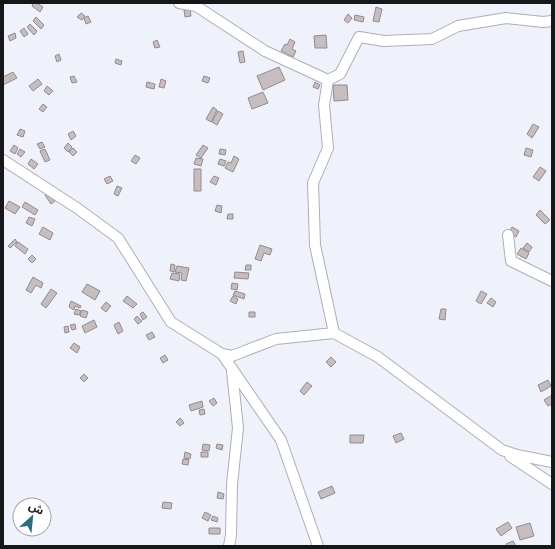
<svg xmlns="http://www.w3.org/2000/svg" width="555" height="549" font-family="Spectral,'Noto Sans Arabic',serif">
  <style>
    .building { fill: #c6bdc1; stroke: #938a8e }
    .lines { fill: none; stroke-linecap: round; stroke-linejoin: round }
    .minor-casing { stroke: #adafb7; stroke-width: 12 }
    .minor { stroke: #fff; stroke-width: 10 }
  </style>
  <rect width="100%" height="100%" fill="#f0f2fb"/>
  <!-- building -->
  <path class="building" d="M33,3H37L43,7L40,12L32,6Z
    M376,7L382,9L379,22L373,21Z
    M190,9L191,16L185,17L184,10Z
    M81,13L85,16L82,20L77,17Z
    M348,14L352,18L348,23L344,20Z
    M355,15L364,17L363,22L354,20Z
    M88,16L91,22L86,24L84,18Z
    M36,17L44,25L41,29L33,21Z
    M30,24L37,31L34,35L27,27Z
    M24,28L28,34L24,37L20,31Z
    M15,33L16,38L10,41L8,36Z
    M326,35L327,48H315L314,36Z
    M290,39L295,42L292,49L296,51L293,57L281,51L285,44L287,45Z
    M157,40L160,47L155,48L153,42Z
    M243,51L245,62L240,63L238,52Z
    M59,54L61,60L57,62L55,56Z
    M116,59L122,61L121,65L115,63Z
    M279,67L285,80L263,90L257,76Z
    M13,72L17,78L3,85V77Z
    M74,76L77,82L72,83L70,77Z
    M204,76L210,78L208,83L202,81Z
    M38,79L42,84L33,91L29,86Z
    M161,79L166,81L164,88L159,87Z
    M147,82L155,84L154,89L146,87Z
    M315,82L320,85L318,89L313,87Z
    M333,85H347L348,100L334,101Z
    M47,86L53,91L49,95L44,91Z
    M263,92L268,103L252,109L248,98Z
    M43,104L47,107L43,112L39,109Z
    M213,107L217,110L211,122L206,119Z
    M218,111L223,114L217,125L212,122Z
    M533,124L539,127L532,138L527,134Z
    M20,129L25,131L23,137L17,135Z
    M73,131L76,136L71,140L68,134Z
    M42,142L45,147L40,149L37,144Z
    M68,143L72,147L68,152L64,148Z
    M14,145L18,148L15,154L10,151Z
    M203,145L208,148L201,158L196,155Z
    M73,148L77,152L73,156L69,152Z
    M526,148L533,150L531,157L524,155Z
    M20,149L25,152L21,157L17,154Z
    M45,149L50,160L45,162L40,151Z
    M220,149L226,150L225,155L219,154Z
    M135,155L140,158L136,164L131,161Z
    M234,156L239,159L233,172L225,168L228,162L231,163Z
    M196,158L203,159L201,166L194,164Z
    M31,159L38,164L34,169L28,164Z
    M220,159L226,161L224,166L218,164Z
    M540,167L546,171L539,181L533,177Z
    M194,169H201V191H194Z
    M110,176L113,181L107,184L104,179Z
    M214,176L219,178L216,185L210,182Z
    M117,186L122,188L118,196L114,194Z
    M49,192L55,201L51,204L45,195Z
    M9,201L20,207L15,214L5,208Z
    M25,202L38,210L35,215L22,207Z
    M217,205L222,206L221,213L215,211Z
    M540,210L550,220L545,224L536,215Z
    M228,214H233V219H227Z
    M29,217L35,219L32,226L26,223Z
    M43,227L53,233L50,240L39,234Z
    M512,227L519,231L516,237L509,233Z
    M15,239L17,242L10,248L8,246Z
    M18,242L28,249L25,254L15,246Z
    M527,243L532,247L529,252L523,248Z
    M260,245L272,249L270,255L264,253L261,261L255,259Z
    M521,248L529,253L526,259L517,254Z
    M32,255L36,259L32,263L28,259Z
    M171,264L175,265L174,272L170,271Z
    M246,265H251V270H245Z
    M177,266L189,268L186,281L181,280L182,273L175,272Z
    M235,272L249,273L248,279L234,278Z
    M172,273L180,274L179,281L170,279Z
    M33,277L43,283L41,288L36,285L31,293L26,290Z
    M232,283L238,284L237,290L231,289Z
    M87,284L100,291L95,300L82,292Z
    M51,289L57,293L46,308L41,304Z
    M235,291L245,294L244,299L233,295Z
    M481,291L487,294L481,304L476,301Z
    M127,296L137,304L133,308L123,301Z
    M233,296L238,299L236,304L230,301Z
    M491,298L496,302L493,307L487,303Z
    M71,301L81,306L80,308L75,306L74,310L69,307Z
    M106,302L111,306L106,312L101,308Z
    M76,309L81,311L79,315L74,314Z
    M441,309H446L445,320L439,319Z
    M82,310L88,312L86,318L80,316Z
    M143,312L147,317L143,320L140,314Z
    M249,312H255V317H249Z
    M137,316L142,321L138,324L134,319Z
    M94,320L97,327L85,333L82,326Z
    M119,322L123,331L118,334L114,325Z
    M75,324L76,329L72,330L70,325Z
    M68,326L69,332L65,333L64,327Z
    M152,332L155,337L149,340L146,335Z
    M74,343L80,347L77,353L70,348Z
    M165,355L168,360L163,363L160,358Z
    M331,357L336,362L331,367L326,362Z
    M84,374L88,378L84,382L80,378Z
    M548,380L551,386L541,392L538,385Z
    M307,382L312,386L304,395L300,391Z
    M552,395V404L548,406L544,400Z
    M214,398L217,403L213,406L209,401Z
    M202,401L203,407L191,411L189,405Z
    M204,409L205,414L200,415L199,410Z
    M180,418L184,423L180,426L176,422Z
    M401,433L404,439L396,443L393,436Z
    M350,435H364L363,443H350Z
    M203,444L210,445L209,451L202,450Z
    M217,444L223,445L222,450L216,448Z
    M185,452L191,454L190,459L184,458Z
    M201,452H208V457H201Z
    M183,459L189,460L188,465L182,464Z
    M332,486L335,493L321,499L318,492Z
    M218,492L224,494L223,499L217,498Z
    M163,502L172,503L171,509L162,508Z
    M205,512L211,515L208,521L202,518Z
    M213,516L218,518L217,522L211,520Z
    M508,522L512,528L501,536L496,529Z
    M530,523L534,536L520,540L516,527Z
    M209,528H220V534H209Z
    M513,541L516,546H507L506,544Z"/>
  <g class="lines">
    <defs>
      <path id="minor" d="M179,3L196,6L265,51L328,80
        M3,160L77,208L118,238L171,322L222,354L281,440L318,546
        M508,235L511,261L552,281
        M334,333L315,245L313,183L328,148L324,105L328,80L340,74L359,37L384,41L432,39L458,26L506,18L543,22L552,21
        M222,354L232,356L276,339L334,333L378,357L502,450L517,455L552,462
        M510,456L552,484
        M229,546L231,535L232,484L238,428L232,371"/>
    </defs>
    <!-- minor casing -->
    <use href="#minor" class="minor-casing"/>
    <!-- minor -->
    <use href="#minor" class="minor"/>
  </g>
  <!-- border -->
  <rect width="555" height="549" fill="none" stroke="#161719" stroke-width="8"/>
  <!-- north arrow -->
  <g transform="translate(32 517) rotate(27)"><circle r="19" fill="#ffffff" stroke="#a2a2a3"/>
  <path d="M0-3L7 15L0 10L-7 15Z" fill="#2b6d80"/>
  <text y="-6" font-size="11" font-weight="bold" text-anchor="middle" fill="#161719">ش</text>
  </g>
</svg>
